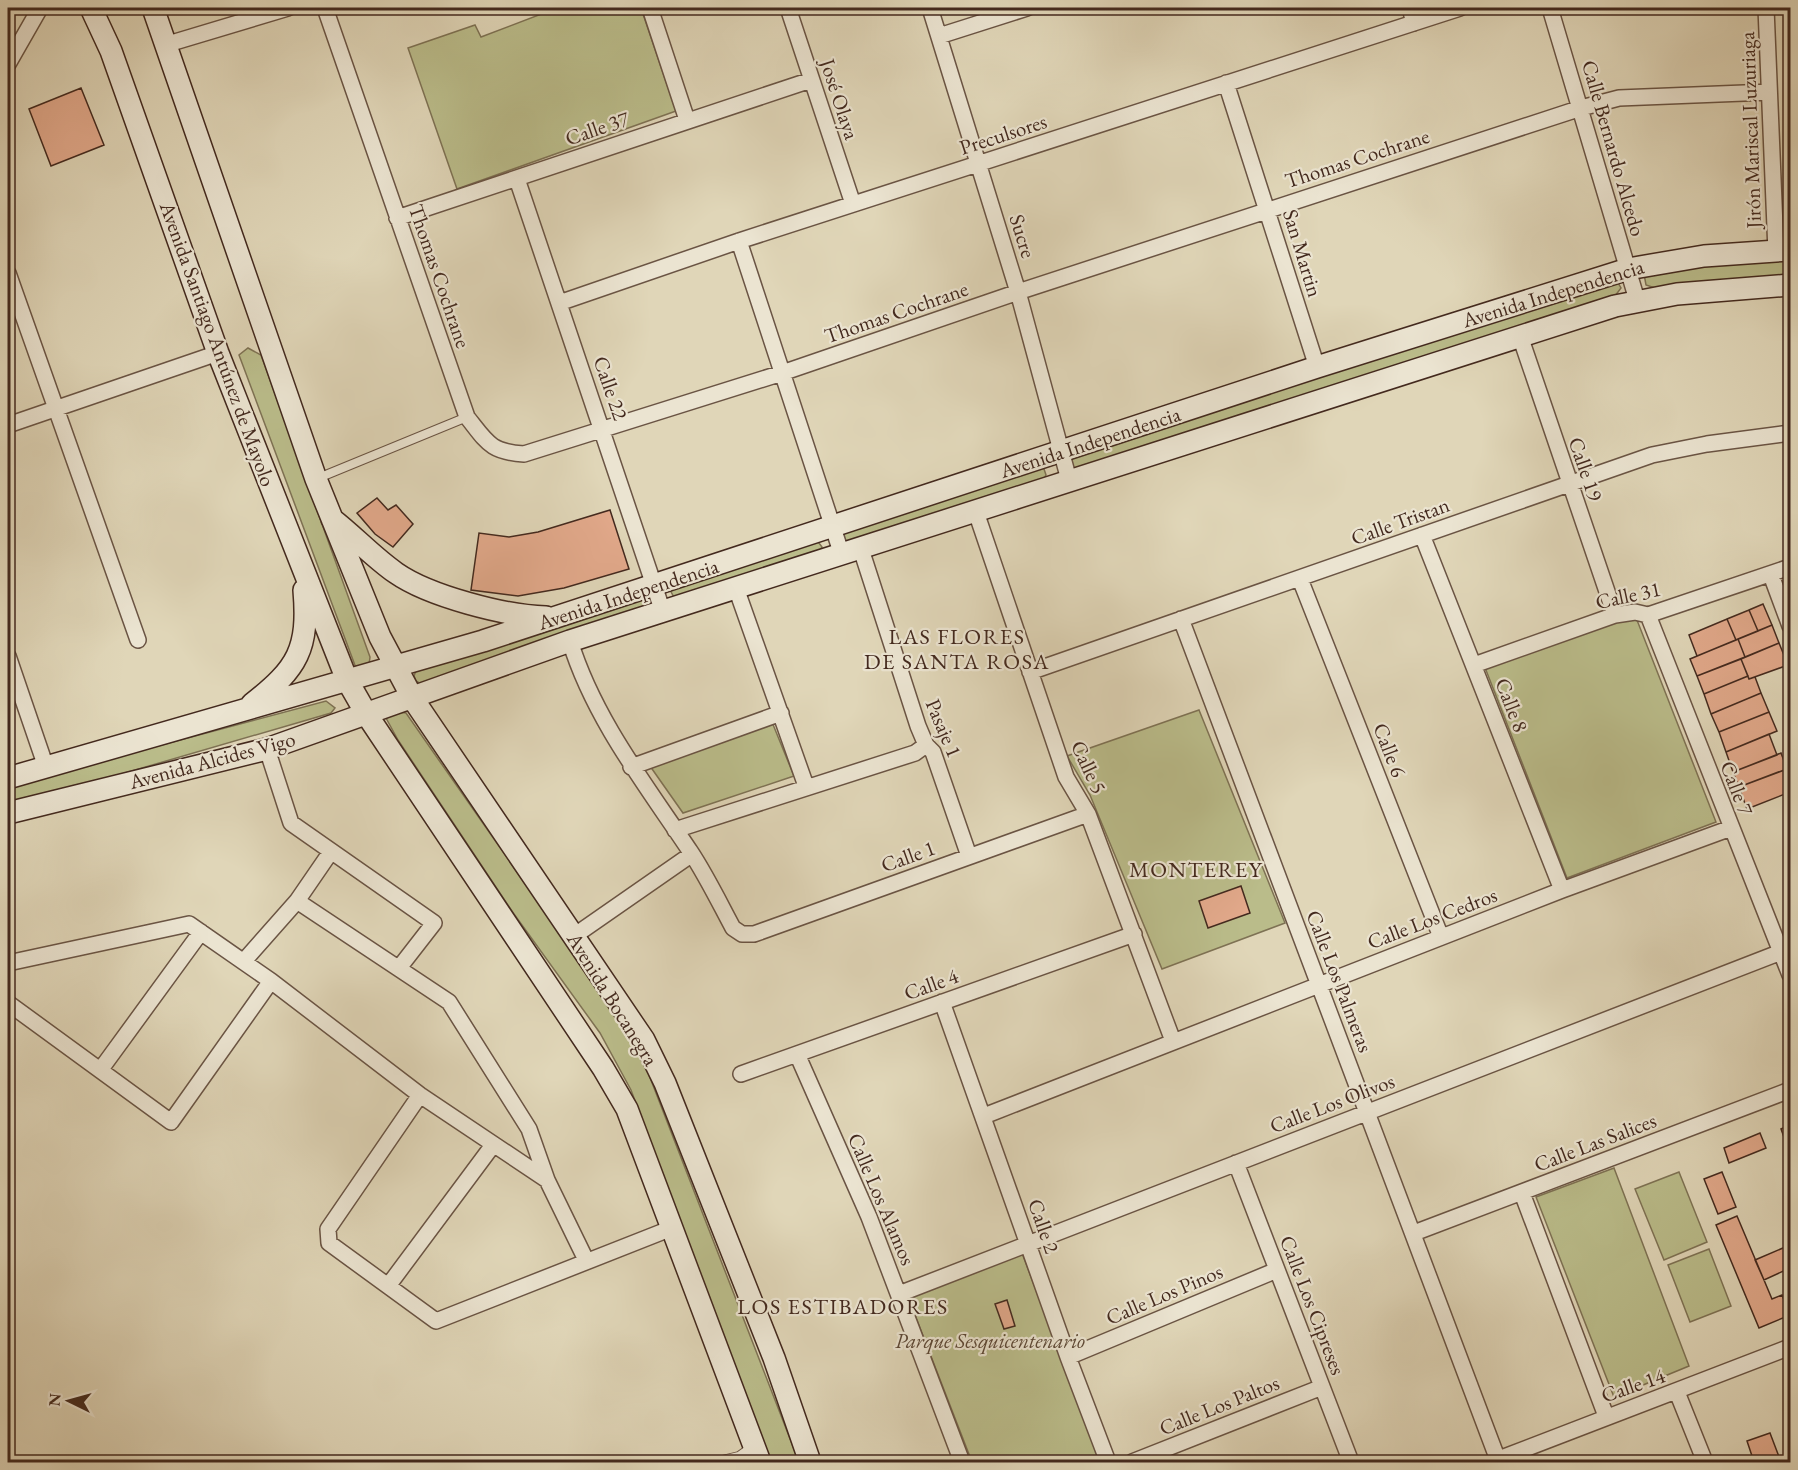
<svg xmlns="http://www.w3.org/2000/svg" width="1798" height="1470" font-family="'EB Garamond',serif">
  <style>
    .green { fill: #babc8a; stroke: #7e7254; stroke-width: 1.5 }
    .building { fill: #e2a98b; stroke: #43291e; stroke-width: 1.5 }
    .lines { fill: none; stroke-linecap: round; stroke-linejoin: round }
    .lane-casing { stroke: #6a5444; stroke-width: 10 }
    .street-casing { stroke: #6a5444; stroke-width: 18 }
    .secondary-casing { stroke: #43291e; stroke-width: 24 }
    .lane { stroke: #ebe4d1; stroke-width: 8 }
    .street { stroke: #ebe4d1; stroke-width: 15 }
    .secondary { stroke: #ebe4d1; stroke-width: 21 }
    .labels { text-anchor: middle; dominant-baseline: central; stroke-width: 4.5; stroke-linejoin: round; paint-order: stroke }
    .street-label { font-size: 21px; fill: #43291e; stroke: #ebe4d1 }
    .park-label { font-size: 21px; font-style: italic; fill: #5b4634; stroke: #ebe4d1 }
    .neighbourhood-label { font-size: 22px; letter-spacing: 1.5px; fill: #43291e; stroke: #ebe4d1 }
  </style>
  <rect width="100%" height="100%" fill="#e0d6b8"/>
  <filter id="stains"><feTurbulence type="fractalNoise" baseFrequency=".00333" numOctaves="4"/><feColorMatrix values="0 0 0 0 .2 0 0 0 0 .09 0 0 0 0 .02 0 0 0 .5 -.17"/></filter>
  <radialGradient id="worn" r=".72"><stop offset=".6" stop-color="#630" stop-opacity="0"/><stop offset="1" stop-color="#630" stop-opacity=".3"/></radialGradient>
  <!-- green -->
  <path class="green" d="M557,8H641L676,111L457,189L408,48L475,25L481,37Z
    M1790,260V278L1655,288L1646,285L1644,274L1646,270Z
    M1617,281L1621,288L1615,296L1072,469L1067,457Z
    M248,348L261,355L370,657L369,665L356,668L239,355Z
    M1043,466L1046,475L1042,482L852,543L844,542L841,533Z
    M816,539L822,547L818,554L675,599L670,590Z
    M639,596L644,602L645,608L421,684L416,681L414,676L417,668Z
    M1635,615L1716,822L1567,878L1484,665Z
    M326,701L335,708L331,713L8,807V786Z
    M1199,710L1285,923L1162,969L1090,795L1067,756Z
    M393,711L406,713L637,1044L799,1462H771L631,1090L600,1033L514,914L398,740L386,718Z
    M772,722L794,776L683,813L650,766Z
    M1614,1168L1689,1366L1614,1397L1536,1197Z
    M1679,1172L1707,1242L1664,1260L1635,1189Z
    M1709,1249L1731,1306L1690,1322L1668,1265Z
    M1022,1253L1101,1462H972L908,1297Z"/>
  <!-- building -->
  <path class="building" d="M81,88L104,145L51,166L29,109Z
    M377,498L388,510L396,505L413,524L393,547L375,534L357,513Z
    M610,510L629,569L564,588L518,596L471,590L479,533L509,537L538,532Z
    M1763,604L1772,625L1758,631L1749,610Z
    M1749,610L1758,631L1736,640L1727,619Z
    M1727,619L1736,640L1697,656L1689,635Z
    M1772,625L1779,643L1745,657L1738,639Z
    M1738,639L1745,657L1697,676L1690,659Z
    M1779,643L1788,665L1749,679L1741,659Z
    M1741,659L1748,676L1704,694L1697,676Z
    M1748,676L1749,679L1755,677L1761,693L1711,714L1704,694Z
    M1761,693L1769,712L1719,732L1711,714Z
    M1769,712L1777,731L1726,752L1719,732Z
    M1769,734L1777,755L1733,772L1726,752Z
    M1781,753L1787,769L1739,787L1733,772Z
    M1789,768L1790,792L1747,809L1739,787Z
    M1241,886L1250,913L1208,928L1199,901Z
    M1790,1125V1154L1781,1129Z
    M1760,1133L1766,1148L1729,1163L1724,1148Z
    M1722,1172L1736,1207L1718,1214L1704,1179Z
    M1737,1216L1772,1299L1782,1295L1790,1315L1759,1328L1716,1225Z
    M1790,1245V1268L1764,1280L1755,1260Z
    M1007,1300L1015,1326L1004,1329L995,1304Z
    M1770,1433L1781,1462H1754L1747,1441Z"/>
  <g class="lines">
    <defs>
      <path id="lane" d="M316,479L467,417
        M714,1462L739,1456L753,1446"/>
      <path id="street" d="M325,8L467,417C487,442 490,452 524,454L782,373L1018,292L1581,108L1619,98L1769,92
        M650,8L687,120
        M788,8L853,204
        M930,8L1018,292L1069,480
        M1410,8L1414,23
        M1550,8L1637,300
        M1766,8L1776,252
        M939,36L1027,8
        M168,44L288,8
        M8,64L40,8
        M1226,83L1317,367
        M517,179L663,612
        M397,218L811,80
        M739,241L841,552
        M8,273L138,640
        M559,303L739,241L1460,8
        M1520,336L1615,615
        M8,425L218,353
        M975,509L1066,777L1088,814L1173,1041
        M1422,535L1562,890
        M860,546L918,726L926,745L933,752L969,856
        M1771,575L1790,626
        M1300,579L1441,937
        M736,588L806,786
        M1648,615L1790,975
        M1181,619L1498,1460
        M570,641C594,719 646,785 690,851C706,875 719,902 733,928L742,934H754L1088,814
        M8,656L46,767
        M1474,665L1615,615L1635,612L1648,615L1790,567
        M1030,672L1652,455L1707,444L1790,433
        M267,749L291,823L434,923L399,968
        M631,767L781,713
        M675,830L915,753L926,745
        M297,901L449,1002L529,1129L547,1180
        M574,936L692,854
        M244,961L297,901L330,853
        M8,963L189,924L271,981L420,1095L547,1180L586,1260
        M942,1002L1068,1357L1108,1462
        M8,1003L171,1122L271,981
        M797,1054L869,1217L962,1462
        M101,1069L201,932
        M741,1074L1134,934
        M420,1095L328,1229L329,1243L436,1321L672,1228
        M984,1116L1562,890L1731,828
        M1236,1163L1351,1462
        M1522,1193L1606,1416
        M1414,1233L1790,1090
        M388,1286L493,1145
        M899,1294L1781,952
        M1068,1357L1277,1270
        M1677,1392L1705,1462
        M1132,1462L1322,1387
        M1491,1462L1790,1347"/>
      <path id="secondary" d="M91,8L111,51L218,353L347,680L367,715L603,1068L627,1109L760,1462
        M153,8L316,479L380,637L413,699L644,1040L665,1083L774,1358L810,1462
        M332,519C354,536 373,557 396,573C429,596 505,616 546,617
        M252,704C298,668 309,649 304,590
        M8,778L483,641L1317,367L1628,269L1704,256L1790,250
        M8,813L267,749L570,641L1615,306L1677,294L1790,285"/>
    </defs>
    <!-- lane casing -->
    <use href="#lane" class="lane-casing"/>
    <!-- street casing -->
    <use href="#street" class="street-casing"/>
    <!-- secondary casing -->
    <use href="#secondary" class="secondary-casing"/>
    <!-- lane -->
    <use href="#lane" class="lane"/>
    <!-- street -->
    <use href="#street" class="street"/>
    <!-- secondary -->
    <use href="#secondary" class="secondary"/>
  </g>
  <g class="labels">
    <!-- street labels -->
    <g class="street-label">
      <text transform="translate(840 99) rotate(72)">José Olaya</text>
      <text transform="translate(597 128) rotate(-19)">Calle 37</text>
      <text transform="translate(1750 130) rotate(-92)">Jirón Mariscal Luzuriaga</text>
      <text transform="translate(1003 134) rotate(-18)">Preculsores</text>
      <text transform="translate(1614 148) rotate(74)">Calle Bernardo Alcedo</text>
      <text transform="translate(1357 158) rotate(-18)">Thomas Cochrane</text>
      <text transform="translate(1023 236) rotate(73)">Sucre</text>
      <text transform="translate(1303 253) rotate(73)">San Martin</text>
      <text transform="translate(440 276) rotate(71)">Thomas Cochrane</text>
      <text transform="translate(1553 293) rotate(-17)">Avenida Independencia</text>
      <text transform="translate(896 312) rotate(-19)">Thomas Cochrane</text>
      <text transform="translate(218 344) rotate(70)">Avenida Santiago Antúnez de Mayolo</text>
      <text transform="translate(611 388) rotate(71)">Calle 22</text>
      <text transform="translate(1090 442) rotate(-18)">Avenida Independencia</text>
      <text transform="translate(1586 469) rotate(71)">Calle 19</text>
      <text transform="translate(1400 521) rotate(-20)">Calle Tristan</text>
      <text transform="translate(628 594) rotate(-18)">Avenida Independencia</text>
      <text transform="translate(1628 595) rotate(-12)">Calle 31</text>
      <text transform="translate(1512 705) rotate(69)">Calle 8</text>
      <text transform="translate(944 728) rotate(67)">Pasaje 1</text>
      <text transform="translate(1390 750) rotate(69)">Calle 6</text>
      <text transform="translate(212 760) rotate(-15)">Avenida Alcides Vigo</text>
      <text transform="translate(1089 767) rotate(65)">Calle 5</text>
      <text transform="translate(1737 788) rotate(69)">Calle 7</text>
      <text transform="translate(908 856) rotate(-20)">Calle 1</text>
      <text transform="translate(1432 918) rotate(-21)">Calle Los Cedros</text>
      <text transform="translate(1340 981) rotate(69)">Calle Los Palmeras</text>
      <text transform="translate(931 984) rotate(-20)">Calle 4</text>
      <text transform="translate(613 999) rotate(58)">Avenida Bocanegra</text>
      <text transform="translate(1332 1103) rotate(-21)">Calle Los Olivos</text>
      <text transform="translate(1595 1142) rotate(-21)">Calle Las Salices</text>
      <text transform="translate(882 1199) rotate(67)">Calle Los Alamos</text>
      <text transform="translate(1044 1226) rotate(71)">Calle 2</text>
      <text transform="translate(1164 1294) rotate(-23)">Calle Los Pinos</text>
      <text transform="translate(1313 1305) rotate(69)">Calle Los Cipreses</text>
      <text transform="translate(1633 1385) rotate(-19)">Calle 14</text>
      <text transform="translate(1219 1405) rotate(-22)">Calle Los Paltos</text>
    </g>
    <!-- park labels -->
    <g class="park-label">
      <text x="990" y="1340">Parque Sesquicentenario</text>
    </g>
    <!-- neighbourhood labels -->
    <g class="neighbourhood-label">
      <text x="957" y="636">LAS FLORES<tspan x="957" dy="25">DE SANTA ROSA</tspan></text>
      <text x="1196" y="869">MONTEREY</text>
      <text x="843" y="1306">LOS ESTIBADORES</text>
    </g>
  </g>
  <!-- margin -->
  <rect width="1798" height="1470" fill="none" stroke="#e0d6b8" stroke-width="30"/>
  <rect x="9" y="9" width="1780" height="1452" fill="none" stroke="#43291e" stroke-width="3"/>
  <rect x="15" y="15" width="1768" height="1440" fill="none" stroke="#43291e" stroke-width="1.5"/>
  <!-- north arrow -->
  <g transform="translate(69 1401) rotate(275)" stroke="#ebe4d1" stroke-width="4.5" paint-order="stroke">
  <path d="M0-4.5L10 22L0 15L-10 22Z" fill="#43291e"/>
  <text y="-9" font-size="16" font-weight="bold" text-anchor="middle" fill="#43291e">N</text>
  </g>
  <rect width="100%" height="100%" filter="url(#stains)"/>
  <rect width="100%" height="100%" fill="url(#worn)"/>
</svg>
